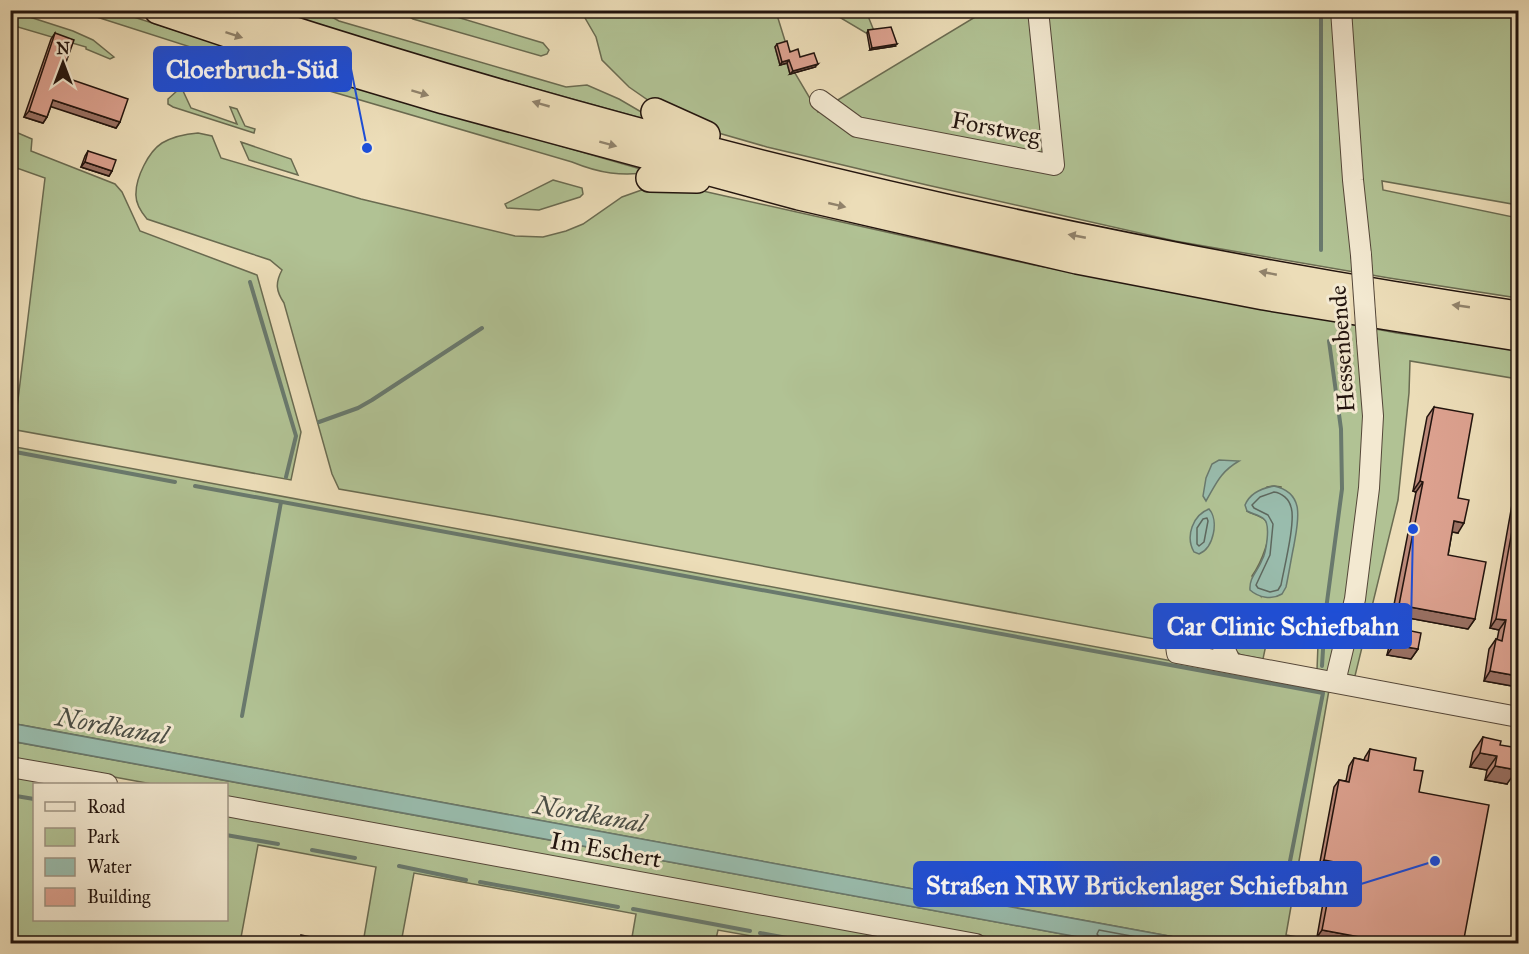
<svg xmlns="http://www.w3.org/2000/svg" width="1529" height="954" font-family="'IM FELL Great Primer',serif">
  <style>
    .green { fill: #b1c294; stroke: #6a6b51; stroke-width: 1.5; fill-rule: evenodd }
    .water { fill: #99bcad; stroke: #69796d; stroke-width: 1.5 }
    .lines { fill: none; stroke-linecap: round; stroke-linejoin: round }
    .shore { stroke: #5e685e; stroke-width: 1.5 }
    .stream { stroke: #69796d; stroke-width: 4 }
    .minor-casing { stroke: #544638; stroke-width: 22 }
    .highway-casing { stroke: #22140e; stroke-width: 30 }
    .minor { stroke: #f3e9d1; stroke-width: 20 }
    .highway { stroke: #ecddb8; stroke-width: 27 }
    .minor-bridge-casing { stroke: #544638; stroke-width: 22; stroke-linecap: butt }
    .minor-bridge { stroke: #f3e9d1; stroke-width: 20 }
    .wall { fill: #bd8a7b; stroke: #22140e; stroke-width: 1.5 }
    .shaded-wall { fill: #9a7164; stroke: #22140e; stroke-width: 1.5 }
    .building { fill: #dca18f; stroke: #22140e; stroke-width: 1.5 }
    .oneway { fill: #91836c }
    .labels { text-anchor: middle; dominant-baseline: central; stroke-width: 6; stroke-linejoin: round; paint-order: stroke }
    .street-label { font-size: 24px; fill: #22140e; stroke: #f3e9d1 }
    .water-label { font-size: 26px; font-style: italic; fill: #4c4f46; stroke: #f3e9d1 }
    .leader { fill: none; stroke: #1d4ed8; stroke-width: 2 }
    .callout-dot { fill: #1d4ed8; stroke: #f3e9d1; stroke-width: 2 }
    .callout { fill: #1d4ed8; stroke: #1d4ed8; stroke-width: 2 }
    .callout-label { font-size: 26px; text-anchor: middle; font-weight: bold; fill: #fff }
  </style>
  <rect width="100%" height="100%" fill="#ecddb8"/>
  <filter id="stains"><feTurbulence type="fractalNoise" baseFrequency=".00333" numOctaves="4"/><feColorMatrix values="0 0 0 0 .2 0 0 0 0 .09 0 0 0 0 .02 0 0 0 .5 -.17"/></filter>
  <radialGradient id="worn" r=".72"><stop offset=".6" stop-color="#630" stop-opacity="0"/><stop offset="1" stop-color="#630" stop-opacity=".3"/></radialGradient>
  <!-- green -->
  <path class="green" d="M11,11L73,31L93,40L114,57L110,59L86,49V47L11,25Z
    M78,11H115L321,77L651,172C622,177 599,173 572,162L309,85Z
    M274,11H321L339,21L566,87L587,85L619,99L650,117L648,120L440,62Z
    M399,11H437L543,43L549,50L547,54L541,56L413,19Z
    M581,11H792L777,15L786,44L775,47L780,65L787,63L790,74L795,73L818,112L985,11H1518V205L1382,181L1383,190L1518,218V298L1389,278L1175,241L927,185L767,147L715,132L658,107L629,87L602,60L596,37Z
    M829,11H866L874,31L866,33Z
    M178,90L183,91L191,108L237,124L230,107L237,109L245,126L255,129L254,133L173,107L168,104V99Z
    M11,130L32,139L31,151L115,184L122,192L140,231L257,275L301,432L291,480L11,429V415L16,416L45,178L11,166Z
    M198,133L212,136L221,158L361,199L515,236L543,237L566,231L583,224L622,197L650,187H685L1034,265L1397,333L1518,350V379L1410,361L1409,393L1398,500L1355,676L1317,670L1319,618L1299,617L1283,622L1271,621L1263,659L1241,655L1234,650L1211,620L1168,629L1165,641L494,516L339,489L332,474L284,303C276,291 275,283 282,270L270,260L147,219C141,212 135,203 136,193C136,178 148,152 162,143C174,136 185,134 198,133ZM1274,486L1281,487L1261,596L1252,576C1259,566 1276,532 1265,520C1261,516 1252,514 1247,511L1267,487Z
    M241,142L291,159L298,175L249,160Z
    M553,180L582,188L583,194L580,197L539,210L507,208L505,204Z
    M10,446L1329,690L1286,935L1331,943H1207L11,723Z
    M1193,625L1200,628L1211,645L1209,650L1189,646L1183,635L1185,629Z
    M10,741L1111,943H1020L227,798L226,784H152L11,758Z
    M10,772L77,784H34V920H226L227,812L943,943H790L718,930L715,943H631L636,914L414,873L401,943H363L376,867L258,845L240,943H11Z"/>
  <!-- water -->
  <path class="water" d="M1219,460L1239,461C1220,472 1216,484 1206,501L1203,496L1206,478L1212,464Z
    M1274,486C1306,493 1298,521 1294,545C1291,559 1289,573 1286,587L1282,594C1272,600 1259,598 1250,590C1249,577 1258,571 1262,560C1266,553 1271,525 1264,519C1260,515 1252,514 1247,511L1245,505C1250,493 1262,488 1274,486Z
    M1209,509C1219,520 1214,548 1199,554L1194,552C1185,536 1193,515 1209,509Z
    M10,723L1207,943H1111L11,741Z"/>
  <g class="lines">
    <!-- shore -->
    <path class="shore" d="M1274,492C1282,493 1289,499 1291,507C1296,521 1284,568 1281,585L1278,590L1270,592L1258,588L1256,585L1270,555L1273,524L1268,515L1254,508L1252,505L1260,497Z
      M1207,518L1208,521L1204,542L1199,546L1197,544V528L1203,519Z
      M1102,944L1101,939L1097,934L1099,930L1174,944"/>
    <!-- stream -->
    <path class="stream" d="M1321,250V10
      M250,282L296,436L286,477
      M319,422L358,408L372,400L482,328
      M10,451L175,482
      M195,486L1323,693L1282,902
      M1322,666L1325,617L1342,489L1341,429L1329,341
      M242,716L281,502
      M10,795L34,799
      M226,835L278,844
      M312,850L355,858
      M399,866L466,880
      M480,882L618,907
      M633,909L750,931
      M760,933L819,944"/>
    <defs>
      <path id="minor" d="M1341,10L1353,180L1361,255
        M820,100L857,127L1054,165L1038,10
        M1231,663C1224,648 1217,631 1204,619C1200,616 1196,615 1191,616C1170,617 1175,639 1177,653L1518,717
        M1335,682L1355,599L1369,488L1373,416L1367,341
        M10,767L107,784
        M226,806L976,944"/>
      <path id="highway" d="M158,10L293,55L444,100L799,196L1077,260L1264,296L1518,337
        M230,10C650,148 1082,250 1518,315
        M655,112L706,135
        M650,178L697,179"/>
    </defs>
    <!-- minor casing -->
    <use href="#minor" class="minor-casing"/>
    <!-- highway casing -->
    <use href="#highway" class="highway-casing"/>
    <!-- minor -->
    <use href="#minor" class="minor"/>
    <!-- highway -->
    <use href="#highway" class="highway"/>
    <defs>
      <path id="minor-bridge" d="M1361,255L1367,341"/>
    </defs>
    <!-- minor-bridge casing -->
    <use href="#minor-bridge" class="minor-bridge-casing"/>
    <!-- minor-bridge -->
    <use href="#minor-bridge" class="minor-bridge"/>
  </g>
  <!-- wall -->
  <path class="wall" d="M868,30L895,46L870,50L867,33Z
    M55,33L61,76L120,122L116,128L51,106L47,117L43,123L24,117L51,39Z
    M777,44L800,57L815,67L790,74L787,63L780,65L775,47Z
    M88,151L112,171L109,176L81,167L85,156Z
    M1434,407L1458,498V533L1452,532L1448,555L1475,619L1468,629L1392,615L1416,492L1413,491L1427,417Z
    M1518,471V687L1484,681L1489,649L1496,639L1497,640L1499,630L1490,628Z
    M1275,616L1289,635L1270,631L1272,621Z
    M1397,628L1418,649L1411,659L1387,655L1391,638Z
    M1483,737L1500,745L1507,784L1485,780L1487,770L1470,767L1473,752Z
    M1370,749L1414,770L1419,792L1463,944H1353L1317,937L1329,869L1319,867L1334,787L1339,780L1346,781L1349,766L1354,758L1364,760L1365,757Z"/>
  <!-- shaded-wall -->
  <path class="shaded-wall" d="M439,10H449L447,13Z
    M897,44L895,46L870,50L872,48Z
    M789,60L787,63L780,65L782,62Z
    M818,64L815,67L790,74L793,71Z
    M53,100L120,122L116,128L49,106Z
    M29,111L47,117L43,123L24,117Z
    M85,162L112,171L109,176L81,167Z
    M1420,481L1423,482L1416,492L1413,491Z
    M1454,521L1464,523L1458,533L1447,531Z
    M1399,605L1475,619L1468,629L1392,615Z
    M1496,619L1506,620L1499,630L1490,628Z
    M1273,626L1292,630L1289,635L1270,631Z
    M1394,645L1418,649L1411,659L1387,655Z
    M1490,671L1518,676V687L1484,681Z
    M1480,753L1497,756L1487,770L1470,767Z
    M1495,766L1517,770L1507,784L1485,780Z
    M1324,860L1335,862L1329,869L1319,867Z
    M1322,930L1397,944H1353L1317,937Z"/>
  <!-- building -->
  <path class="building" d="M891,27L897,44L872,48L868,30Z
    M55,33L74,40L61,76L128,99L120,122L53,100L47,117L29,111Z
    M787,41L790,52L798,49L800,57L814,53L818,64L793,71L789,60L782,62L777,44Z
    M88,151L116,160L112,171L85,162Z
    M1434,407L1473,414L1458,498L1469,500L1464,523L1454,521L1448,555L1486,562L1475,619L1399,605L1423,482L1420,481Z
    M1518,498V676L1490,671L1496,639L1502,641L1506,620L1496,619Z
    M1397,628L1421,633L1418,649L1394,645Z
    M1483,737L1501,741L1500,745L1518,748V762L1517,770L1495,766L1497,756L1480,753Z
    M1370,749L1416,758L1414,770L1423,771L1419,792L1489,805L1463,944H1397L1322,930L1335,862L1324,860L1339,780L1349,782L1354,758L1368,761Z
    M301,935L321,939L320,944H300Z
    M277,937L288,939L287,944H276Z
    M247,939L272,944H246Z"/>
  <!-- one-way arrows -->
  <defs><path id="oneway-solid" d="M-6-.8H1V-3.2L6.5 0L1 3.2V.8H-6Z" transform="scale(1.5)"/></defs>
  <g class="oneway">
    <use href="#oneway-solid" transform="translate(234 35) rotate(18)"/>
    <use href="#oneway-solid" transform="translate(420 93) rotate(17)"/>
    <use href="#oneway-solid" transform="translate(541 104) rotate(-164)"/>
    <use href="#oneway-solid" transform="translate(608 144) rotate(15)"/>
    <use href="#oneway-solid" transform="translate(837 205) rotate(13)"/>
    <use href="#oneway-solid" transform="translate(1077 236) rotate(-169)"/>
    <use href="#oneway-solid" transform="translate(1268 273) rotate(-169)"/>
    <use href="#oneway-solid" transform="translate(1461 306) rotate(-172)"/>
  </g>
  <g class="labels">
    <!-- street labels -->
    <g class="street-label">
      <text transform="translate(996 128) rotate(11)">Forstweg</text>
      <text transform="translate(1342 349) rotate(-94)">Hessenbende</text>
      <text transform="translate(606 850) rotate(10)">Im Eschert</text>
    </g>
    <!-- water labels -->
    <g class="water-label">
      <text transform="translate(112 726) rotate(10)">Nordkanal</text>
      <text transform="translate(590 814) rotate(10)">Nordkanal</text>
    </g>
  </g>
  <!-- callouts -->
  <path class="leader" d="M367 148L351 69M1413 529L1411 626M1435 861L1361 884"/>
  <g class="callout-dot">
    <circle cx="367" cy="148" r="6"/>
    <circle cx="1413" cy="529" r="6"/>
    <circle cx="1435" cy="861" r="6"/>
  </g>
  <g class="callout">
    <rect x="154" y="47" width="197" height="44" rx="6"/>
    <rect x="1154" y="604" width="257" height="44" rx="6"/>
    <rect x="914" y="862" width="447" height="44" rx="6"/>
  </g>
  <g class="callout-label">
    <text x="252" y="78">Cloerbruch-Süd</text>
    <text x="1283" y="635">Car Clinic Schiefbahn</text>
    <text x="1137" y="894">Straßen NRW Brückenlager Schiefbahn</text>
  </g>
  <!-- margin -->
  <rect width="1529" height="954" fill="none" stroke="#ecddb8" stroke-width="36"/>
  <rect x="12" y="12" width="1505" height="930" fill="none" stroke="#22140e" stroke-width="3"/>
  <rect x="18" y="18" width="1493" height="918" fill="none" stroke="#22140e" stroke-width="1.5"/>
  <!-- legend -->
  <rect x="33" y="783" width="195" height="138" fill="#f3e9d1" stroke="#9f9483" stroke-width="1.5"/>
  <rect x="45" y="802" width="30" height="9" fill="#f3e9d1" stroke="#9f9483" stroke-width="1.5"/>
  <text x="87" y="813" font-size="18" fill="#22140e">Road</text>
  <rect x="45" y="828" width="30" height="18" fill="#b1c294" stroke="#9f9483" stroke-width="1.5"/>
  <text x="87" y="843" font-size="18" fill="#22140e">Park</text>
  <rect x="45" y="858" width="30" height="18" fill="#99bcad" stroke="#9f9483" stroke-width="1.5"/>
  <text x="87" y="873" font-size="18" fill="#22140e">Water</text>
  <rect x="45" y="888" width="30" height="18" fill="#dca18f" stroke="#9f9483" stroke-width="1.5"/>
  <text x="87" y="903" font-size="18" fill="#22140e">Building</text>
  <!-- north arrow -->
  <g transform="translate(63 63)" stroke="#f3e9d1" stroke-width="4.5" paint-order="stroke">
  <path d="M0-4.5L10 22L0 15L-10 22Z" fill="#22140e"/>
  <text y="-9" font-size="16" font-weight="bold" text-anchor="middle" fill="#22140e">N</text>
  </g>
  <rect width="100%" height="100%" filter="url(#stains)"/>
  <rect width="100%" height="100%" fill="url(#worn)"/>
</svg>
